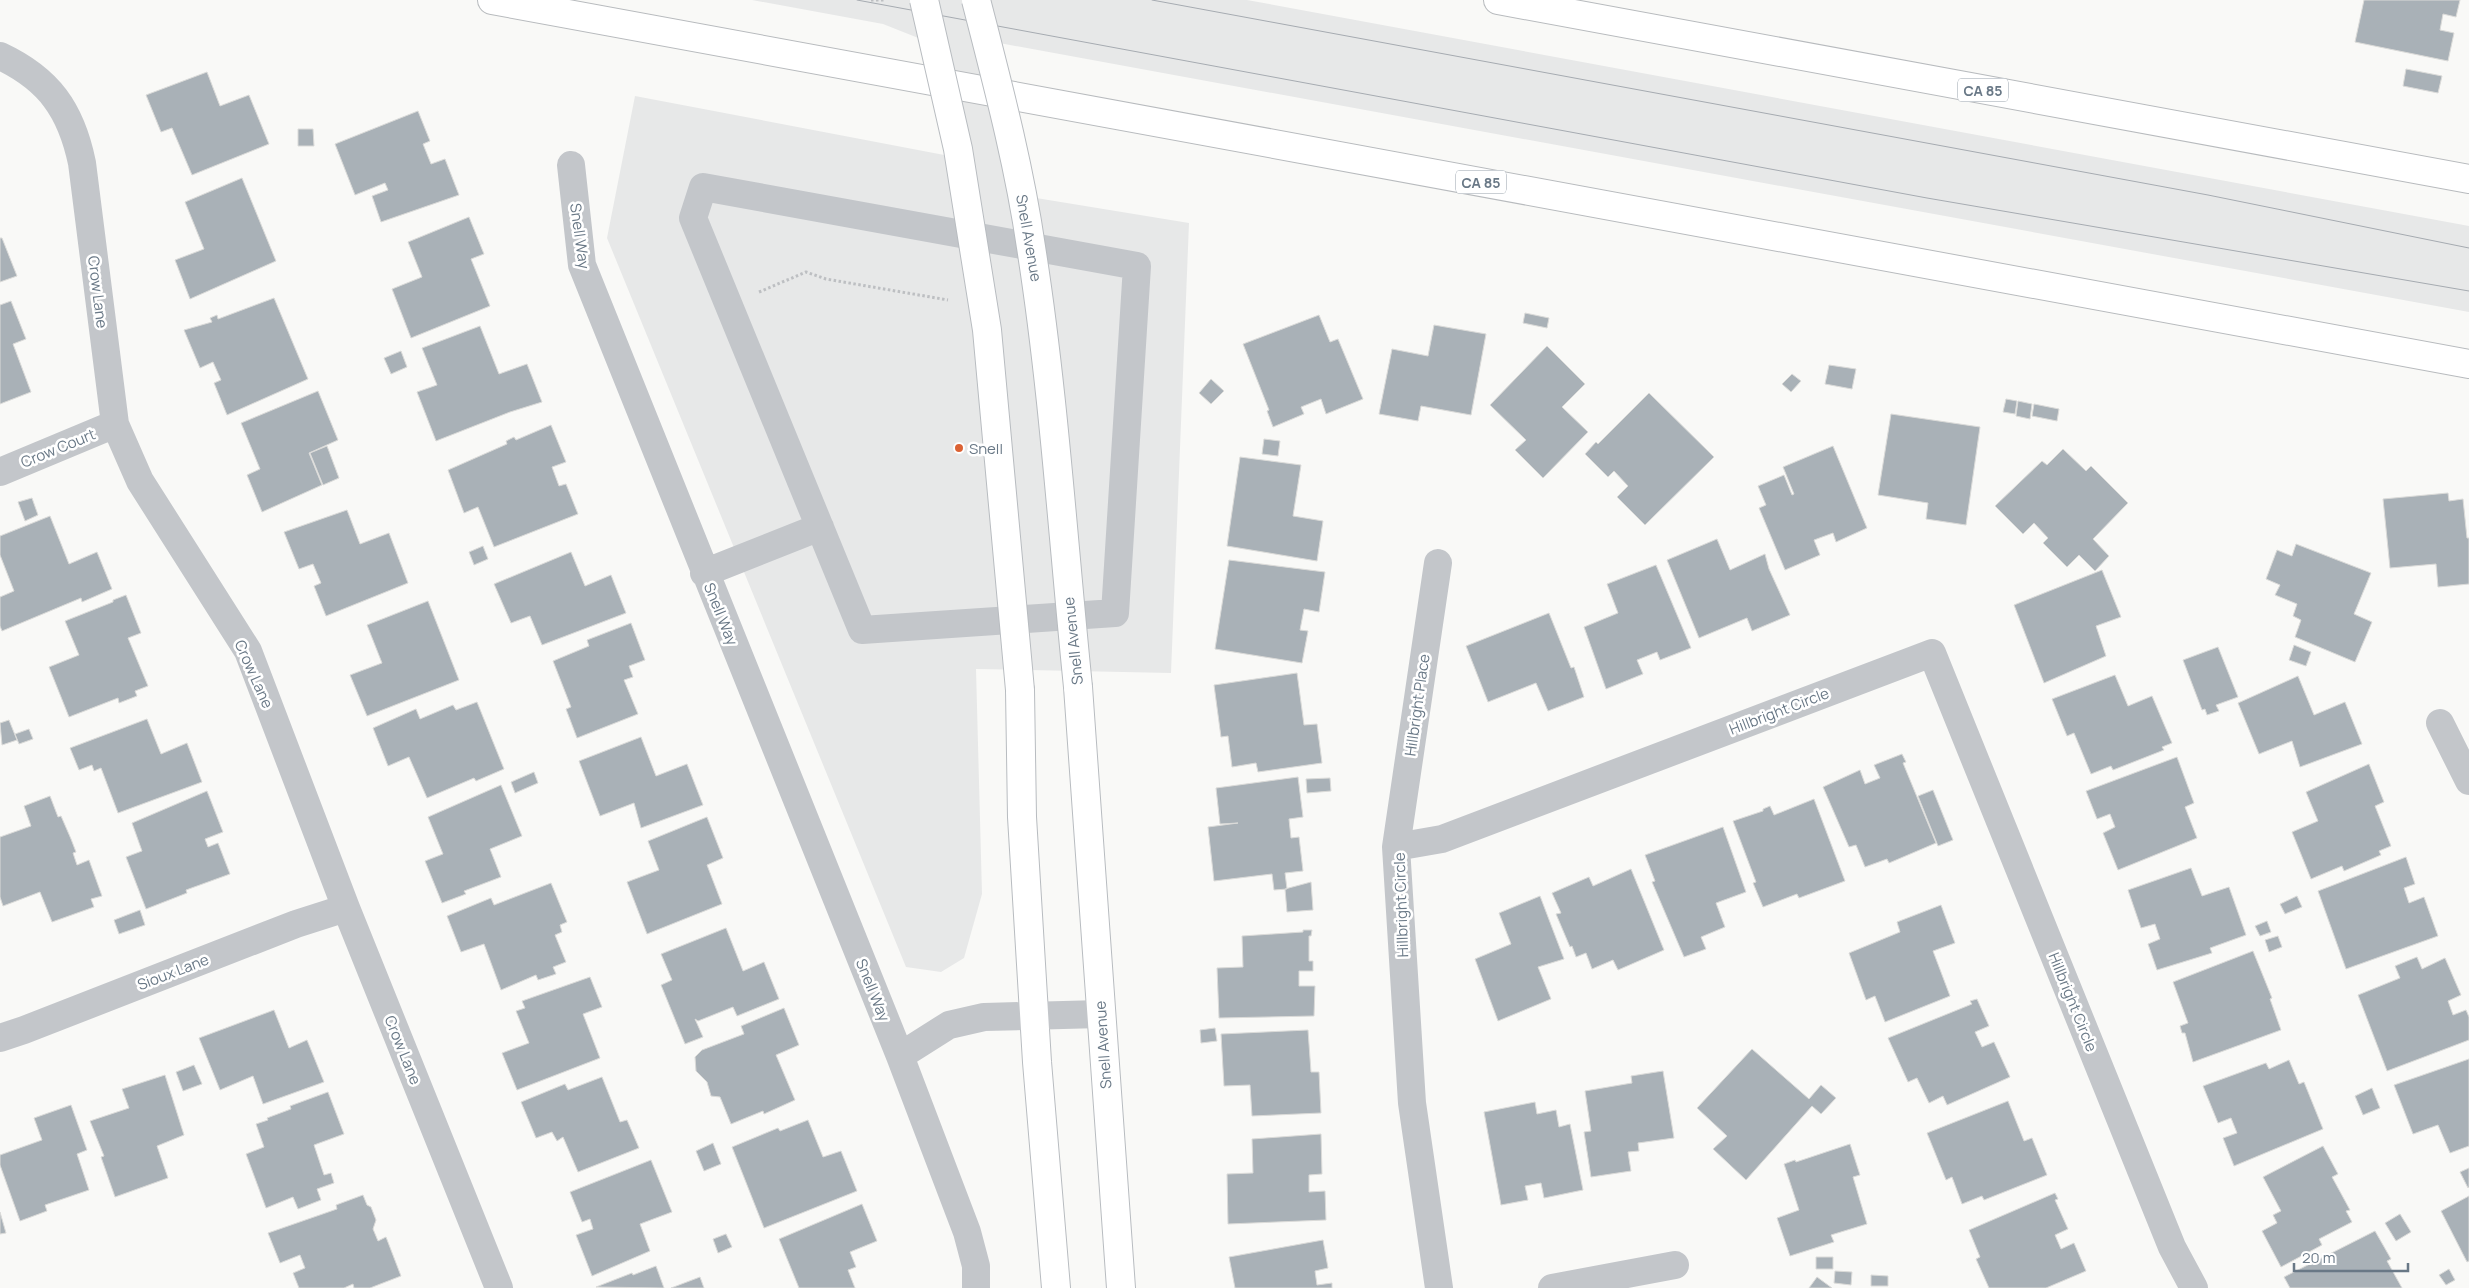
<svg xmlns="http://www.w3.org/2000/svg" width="2469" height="1288" font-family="Manrope,sans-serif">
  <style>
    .built { fill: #e7e8e8 }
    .building { fill: #a9b1b7; stroke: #dbdbd9 }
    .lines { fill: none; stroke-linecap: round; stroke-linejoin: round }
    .major-casing { stroke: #b8bcc0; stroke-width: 30 }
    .highway-casing { stroke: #b8bbbe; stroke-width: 30 }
    .path { stroke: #bdbfc2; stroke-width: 3; stroke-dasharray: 2.5 2.5; stroke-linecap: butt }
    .minor { stroke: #c3c6ca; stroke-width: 28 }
    .major { stroke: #fff; stroke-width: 28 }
    .highway { stroke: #fff; stroke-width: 28 }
    .tram { stroke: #a6abb1; stroke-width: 1 }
    .major-bridge-casing { stroke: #b8bcc0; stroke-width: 30; stroke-linecap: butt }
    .major-bridge { stroke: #fff; stroke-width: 28 }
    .poi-dot { fill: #db6234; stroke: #fff; stroke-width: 2 }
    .labels { text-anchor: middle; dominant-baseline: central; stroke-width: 5; stroke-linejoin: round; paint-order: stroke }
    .shield { fill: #fff; stroke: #96a0aa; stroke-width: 1 }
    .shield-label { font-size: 14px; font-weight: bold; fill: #697886 }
    .street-label { font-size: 15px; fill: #697886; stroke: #fff }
    .poi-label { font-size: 15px; fill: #697886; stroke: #fff; text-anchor: start }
  </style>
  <rect width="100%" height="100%" fill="#f9f9f7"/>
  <!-- built -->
  <path class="built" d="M752,0H1247L2469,226V312L994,42L1024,196L1189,223L1171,673L976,669L982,894L964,958L941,972L906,967L607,238L635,96L960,158L941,47L883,24Z"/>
  <!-- building -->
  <path class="building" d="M2364,0H2460L2456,17L2443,14L2440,30L2454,33L2448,61L2355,42Z
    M2406,69L2442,76L2438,93L2403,86Z
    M207,72L220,106L249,95L269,144L192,175L172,128L161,132L146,95Z
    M418,111L430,141L423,144L431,164L445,159L459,195L381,222L372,196L388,190L385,183L355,195L335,144Z
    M298,129H313L314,146H298Z
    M242,178L276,261L190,299L175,260L204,249L185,202Z
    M469,217L484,254L471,259L490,306L411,338L392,289L422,277L408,242Z
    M0,238H2L17,276L0,282Z
    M274,298L308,379L227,415L214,383L221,380L213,362L200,368L184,330L212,322L210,318L217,315L218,319Z
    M11,301L26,339L13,344L31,392L0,404V305Z
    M1525,313L1549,318L1547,328L1523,323Z
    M1319,315L1330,342L1338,339L1363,399L1326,414L1321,399L1301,407L1304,414L1273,427L1267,411L1269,410L1243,344Z
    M1434,325L1486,334L1471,415L1421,406L1418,421L1379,414L1392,349L1428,356Z
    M480,326L499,374L527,364L542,402L510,412L436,441L417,392L437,385L422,348Z
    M1547,346L1585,384L1562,407L1588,432L1543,478L1515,450L1526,440L1490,405Z
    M401,351L407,367L391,374L384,358Z
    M1829,365L1856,369L1852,389L1825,384Z
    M1792,374L1801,381L1791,392L1782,384Z
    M1211,379L1224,391L1211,404L1199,393Z
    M318,391L338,440L309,453L322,485L262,512L247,475L260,469L241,423Z
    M1649,393L1714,457L1645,525L1617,497L1628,486L1614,471L1608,477L1585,454L1596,442L1598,444Z
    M2006,399L2017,401L2015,414L2003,412Z
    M2018,401L2032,404L2030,419L2016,416Z
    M2034,404L2059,409L2057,421L2032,416Z
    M1891,414L1980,427L1966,525L1926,519L1928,503L1878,495Z
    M551,425L566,462L552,467L559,486L566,484L578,514L494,547L478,507L464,513L448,470L507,444L506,441L514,437L516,440Z
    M1264,439L1280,441L1278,456L1262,454Z
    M327,446L339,478L323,485L310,453Z
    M1833,446L1867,528L1836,542L1833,533L1814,540L1820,555L1785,570L1759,508L1766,505L1758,486L1784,475L1792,495L1794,494L1783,467Z
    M2063,449L2086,471L2091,466L2128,503L2093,539L2109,556L2095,571L2079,555L2067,567L2043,543L2048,538L2034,523L2023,534L1995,506L2042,461L2047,465Z
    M1240,457L1301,465L1293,516L1323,521L1317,561L1227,546Z
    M2448,493L2449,501L2463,499L2467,538H2469V584L2438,587L2436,564L2390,568L2383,499Z
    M32,498L38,515L25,521L18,502Z
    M347,510L360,544L389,533L408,583L326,616L314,586L321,583L313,564L299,569L284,532Z
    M50,516L69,564L97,552L112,589L82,602L81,598L2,631L0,626V597L14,591L0,555V536Z
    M1717,539L1730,570L1765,554L1769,569L1790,615L1752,631L1747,618L1699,638L1667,560Z
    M2296,544L2371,573L2354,614L2372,622L2355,662L2295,637L2301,620L2293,616L2297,604L2275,595L2280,585L2266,579L2277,550L2292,556Z
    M483,546L488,559L474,565L469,552Z
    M571,552L585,586L611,575L626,613L542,645L530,616L511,623L494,584Z
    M1229,560L1325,572L1319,612L1304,609L1300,630L1308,631L1302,663L1215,649Z
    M1656,565L1691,648L1660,660L1657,652L1637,660L1643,674L1606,689L1584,627L1618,613L1607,584Z
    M2102,570L2121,617L2096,626L2106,656L2044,683L2014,605Z
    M126,595L141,633L128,638L148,686L135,691L137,696L119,703L118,698L69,717L49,667L79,655L65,621L113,602V600Z
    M428,601L459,680L367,716L350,675L382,663L367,625Z
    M1549,613L1571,668L1574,667L1584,697L1548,711L1536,683L1488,702L1466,646Z
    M631,623L645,660L629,666L633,677L624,680L638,714L577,738L566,709L571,707L553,661L589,646L587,640Z
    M2294,645L2311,652L2306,666L2289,660Z
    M2218,647L2238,697L2216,705L2219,711L2207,715L2205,709L2202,710L2183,660Z
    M1297,673L1304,725L1317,724L1322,763L1258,772L1256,763L1232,767L1228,736L1221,737L1214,685Z
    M2115,675L2128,706L2152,696L2172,743L2162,747L2164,750L2113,770L2111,766L2091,774L2074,733L2067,736L2052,699Z
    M2298,676L2314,715L2345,702L2362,744L2300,767L2292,741L2259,754L2238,703Z
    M477,702L504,769L476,781L474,778L427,798L409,757L388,766L373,728L416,709L420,719L453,705L456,710Z
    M147,719L161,754L187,743L202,782L118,813L101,768L94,771L92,765L79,770L70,748Z
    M9,720L17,740L2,745L0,723Z
    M29,729L33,739L19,744L15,734Z
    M641,737L656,776L687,764L703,805L641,828L634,803L600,816L579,761Z
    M1902,754L1906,762L1903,763L1936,843L1889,863L1887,859L1865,867L1856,845L1849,847L1823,787L1860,770L1865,784L1880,778L1874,765Z
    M2177,757L2194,803L2185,807L2197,838L2118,870L2103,833L2115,827L2110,814L2097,819L2086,791Z
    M2369,764L2384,802L2375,806L2391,846L2379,851L2381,855L2344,871L2342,866L2311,879L2292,832L2318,821L2306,792Z
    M534,772L538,783L515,793L511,782Z
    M1298,777L1303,817L1289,819L1291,838L1299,837L1303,871L1285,873L1287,889L1274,890L1272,874L1214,881L1208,827L1238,823L1220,824L1216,788Z
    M1330,778L1331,791L1307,793L1306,779Z
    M501,785L522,836L490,849L501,877L464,891L466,894L442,903L425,861L443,854L428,817Z
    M1933,790L1953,840L1938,846L1918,796Z
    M207,791L223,832L205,839L208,847L218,843L230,874L186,890L187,893L146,909L126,857L142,851L132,823Z
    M50,796L58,817L61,816L71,839L76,852L73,853L77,865L89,860L102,896L91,899L94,907L52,922L40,892L3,906L0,897V837L31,826L24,806Z
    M1814,799L1845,881L1799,898L1797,894L1763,907L1753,883L1756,882L1733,821L1763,811V809L1770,806L1774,815Z
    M707,817L723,858L707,865L722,904L647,934L627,882L659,870L648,841Z
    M1723,827L1746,892L1716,903L1725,927L1701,937L1706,949L1684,957L1652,882L1655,881L1645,855Z
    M2406,857L2415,884L2404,888L2409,903L2424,897L2438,936L2346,969L2318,891Z
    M2191,868L2202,896L2229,887L2246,935L2210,948L2212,953L2157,970L2148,944L2160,939L2155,924L2141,928L2128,890Z
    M1631,869L1664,950L1618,970L1613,960L1592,969L1586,953L1576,957L1572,946L1570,947L1556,914L1561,913L1552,893L1589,877L1593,886Z
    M1311,882L1313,910L1287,912L1285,889Z
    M551,883L567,922L560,925L562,932L555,935L566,962L553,967L556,974L538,980L536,975L501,990L484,944L461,952L447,916L491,898L494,905Z
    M1540,896L1564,959L1538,967L1551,999L1498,1021L1475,959L1511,944L1499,913Z
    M2297,896L2302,907L2285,914L2280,904Z
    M1941,905L1955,943L1933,951L1950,996L1885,1022L1875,996L1866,1000L1849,953L1900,932L1897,922Z
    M140,910L145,925L119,934L114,920Z
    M2267,921L2271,932L2260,936L2255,926Z
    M726,928L743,971L764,962L779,999L737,1016L733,1007L698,1021L695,1019L703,1037L685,1044L661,985L672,980L661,954Z
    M1303,930H1312L1311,936H1309V961H1313V971H1299V986H1315L1314,1016L1219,1018L1217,968L1243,967L1242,936L1303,932Z
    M2278,936L2282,947L2269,952L2265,940Z
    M2253,951L2272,998L2270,999L2281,1030L2193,1062L2185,1033H2182L2180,1026L2188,1023L2173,982Z
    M2417,957L2422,969L2445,958L2461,995L2448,1001L2453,1015L2466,1010L2469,1017V1040L2387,1071L2358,995L2400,978L2395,966Z
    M590,977L602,1007L583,1014L600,1058L517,1090L502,1053L529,1043L516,1011L525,1008L522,1001Z
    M1977,999L1989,1026L1975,1032L1982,1047L1994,1042L2010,1077L1947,1105L1943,1096L1929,1103L1917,1078L1908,1082L1888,1038L1972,1004L1970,1001Z
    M784,1008L799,1045L776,1055L795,1100L764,1114L763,1111L731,1124L720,1097L711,1096L707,1082L696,1071L695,1057L702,1050L744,1034L741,1026Z
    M274,1010L289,1048L307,1040L324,1082L263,1104L253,1076L220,1090L199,1038Z
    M1215,1028L1217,1041L1201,1043L1200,1030Z
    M1308,1030L1311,1072H1319L1321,1113L1252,1116L1250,1085L1224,1086L1221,1034Z
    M1752,1049L1809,1099L1821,1085L1836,1098L1821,1114L1812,1106L1746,1180L1713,1149L1727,1136L1697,1108Z
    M2469,1059V1146L2450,1153L2438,1125L2413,1134L2394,1085Z
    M2289,1060L2299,1084L2304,1082L2323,1129L2234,1166L2223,1138L2237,1133L2231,1118L2218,1123L2203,1086L2266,1063L2269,1069Z
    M194,1065L202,1084L183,1091L176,1072Z
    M1663,1071L1674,1138L1638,1143L1639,1151L1628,1152L1631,1171L1591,1177L1584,1132L1591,1131L1585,1091L1632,1083L1631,1076Z
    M165,1075L184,1135L157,1146L168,1178L115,1197L101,1157L104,1156L90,1121L129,1108L122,1089Z
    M602,1077L620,1122L627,1120L639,1148L578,1172L563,1137L557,1141L552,1132L536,1138L521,1102L565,1084L568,1090Z
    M2372,1088L2380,1108L2363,1115L2355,1096Z
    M328,1092L344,1134L314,1145L324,1175L331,1173L334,1183L317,1189L321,1200L298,1209L293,1197L266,1208L246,1154L264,1147L256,1124L268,1120L267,1118L291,1109L290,1106Z
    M2008,1101L2024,1141L2032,1138L2047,1175L1984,1200L1982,1196L1962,1204L1952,1177L1946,1180L1927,1133Z
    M1535,1102L1537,1114L1556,1110L1559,1127L1570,1124L1583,1190L1544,1198L1541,1183L1525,1186L1528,1200L1501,1205L1484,1112Z
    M71,1105L87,1150L77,1154L89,1190L45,1205L47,1211L20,1221L0,1165V1155L42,1140L34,1118Z
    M808,1120L823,1157L841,1151L857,1191L764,1228L732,1147L778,1128L780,1131Z
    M1321,1134L1322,1174L1309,1175V1192L1325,1191L1326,1220L1228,1224L1227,1174L1253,1173L1252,1139Z
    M713,1143L721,1164L704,1171L696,1151Z
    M1850,1144L1860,1175L1853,1177L1867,1224L1831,1235L1834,1242L1790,1256L1777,1218L1799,1210L1784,1164L1795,1160L1796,1162Z
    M2323,1146L2338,1174L2332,1177L2350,1210L2346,1211L2352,1222L2319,1239L2322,1245L2281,1267L2262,1231L2277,1223L2273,1215L2281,1211L2263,1177Z
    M651,1160L672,1212L640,1224L650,1251L592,1276L576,1235L593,1229L590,1219L582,1222L570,1192Z
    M2469,1168V1187L2468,1188L2460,1172Z
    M2055,1193L2058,1199L2055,1200L2068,1229L2055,1235L2061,1249L2074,1243L2086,1271L2046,1288H1989L1976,1259L1980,1257L1969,1230Z
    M363,1195L367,1205L371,1207L376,1220L373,1229L378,1241L386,1237L401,1276L370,1288H354L353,1284L344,1288H299L293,1273L305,1268L300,1255L280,1263L268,1233L337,1209L336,1205Z
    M2469,1196V1261L2467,1262L2441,1211Z
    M862,1204L877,1241L850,1252L856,1267L848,1270L855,1288H799L779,1239Z
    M0,1212L6,1233L0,1234Z
    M2400,1214L2411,1232L2396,1241L2385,1223Z
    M2375,1231L2391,1259L2387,1261L2402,1288H2290L2284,1277Z
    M726,1234L732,1247L718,1253L713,1239Z
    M1323,1240L1328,1268L1315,1271L1317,1285L1332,1283V1288H1235L1229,1257Z
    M1816,1257H1833V1269H1816Z
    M656,1266L664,1288L596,1287L632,1273L633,1275Z
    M2449,1269L2455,1280L2446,1285L2439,1275Z
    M1835,1271L1852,1272L1851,1285L1834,1283Z
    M1871,1275L1888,1276V1286H1871Z
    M700,1277L704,1288H671Z
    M1817,1277L1832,1288H1809Z"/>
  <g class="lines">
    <defs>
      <path id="major" d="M1078,687L1121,1288
        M1020,690L1022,817L1037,1062L1056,1288"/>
      <path id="highway" d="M492,0L2469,364
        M1498,0L2469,179"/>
    </defs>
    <!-- major casing -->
    <use href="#major" class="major-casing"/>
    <!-- highway casing -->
    <use href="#highway" class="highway-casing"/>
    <!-- path -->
    <path class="path" d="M871,0H884
      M759,292L806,272L826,279L948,300"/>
    <!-- minor -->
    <path class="minor" d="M0,56C49,79 71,110 82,163L115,424L140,481L248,651L346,908L499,1288
      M571,165L582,265L900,1056L967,1232L976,1266V1288
      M703,187L1137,266L1115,613L862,630L693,218Z
      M0,472L115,424
      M1438,563L1396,847L1412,1103L1439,1288
      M704,573L820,527
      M2440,723L2469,781
      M1396,847L1442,839L1932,653L2172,1247L2194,1288
      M0,1038L24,1030L296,924L346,908
      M900,1056L949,1025L984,1017L1101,1014
      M1552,1288L1675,1265"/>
    <!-- major -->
    <use href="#major" class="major"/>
    <!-- highway -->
    <use href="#highway" class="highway"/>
    <!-- tram -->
    <path class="tram" d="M857,0L1927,198L2469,291
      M1152,0L2208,195L2469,248"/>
    <defs>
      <path id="major-bridge" d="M924,0L958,149L987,330L1020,690
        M976,0C997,82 1019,164 1031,247C1054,393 1063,541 1078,687"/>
    </defs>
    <!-- major-bridge casing -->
    <use href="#major-bridge" class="major-bridge-casing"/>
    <!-- major-bridge -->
    <use href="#major-bridge" class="major-bridge"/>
  </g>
  <!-- markers -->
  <circle class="poi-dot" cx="959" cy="448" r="5"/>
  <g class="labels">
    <!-- shield labels -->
    <g class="shield">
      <rect x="1958" y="78.5" width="50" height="23" rx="4"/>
      <rect x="1456" y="170.5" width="50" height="23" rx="4"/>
    </g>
    <g class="shield-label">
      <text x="1983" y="90">CA 85</text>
      <text x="1481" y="182">CA 85</text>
    </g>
    <!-- street labels -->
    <g class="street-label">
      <text transform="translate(580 236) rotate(82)">Snell Way</text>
      <text transform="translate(1029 238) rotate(80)">Snell Avenue</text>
      <text transform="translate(98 292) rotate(83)">Crow Lane</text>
      <text transform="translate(58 448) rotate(-22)">Crow Court</text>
      <text transform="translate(721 614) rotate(68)">Snell Way</text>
      <text transform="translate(1073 641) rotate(-96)">Snell Avenue</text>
      <text transform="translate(254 674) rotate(66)">Crow Lane</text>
      <text transform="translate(1417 705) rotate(-82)">Hillbright Place</text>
      <text transform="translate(1779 711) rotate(-21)">Hillbright Circle</text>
      <text transform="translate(1401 905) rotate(-92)">Hillbright Circle</text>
      <text transform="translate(173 972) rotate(-21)">Sioux Lane</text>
      <text transform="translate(873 990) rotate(68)">Snell Way</text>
      <text transform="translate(2073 1002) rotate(68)">Hillbright Circle</text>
      <text transform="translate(1103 1045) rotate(-94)">Snell Avenue</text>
      <text transform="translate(403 1050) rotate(68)">Crow Lane</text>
    </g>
    <!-- poi labels -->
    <g class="poi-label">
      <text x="969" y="448">Snell</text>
    </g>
  </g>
  <!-- scale -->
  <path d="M2294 1263v8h114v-8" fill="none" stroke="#697886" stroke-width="2.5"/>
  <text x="2302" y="1263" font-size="15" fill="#697886" stroke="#ffffff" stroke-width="4" paint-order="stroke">20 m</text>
</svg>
